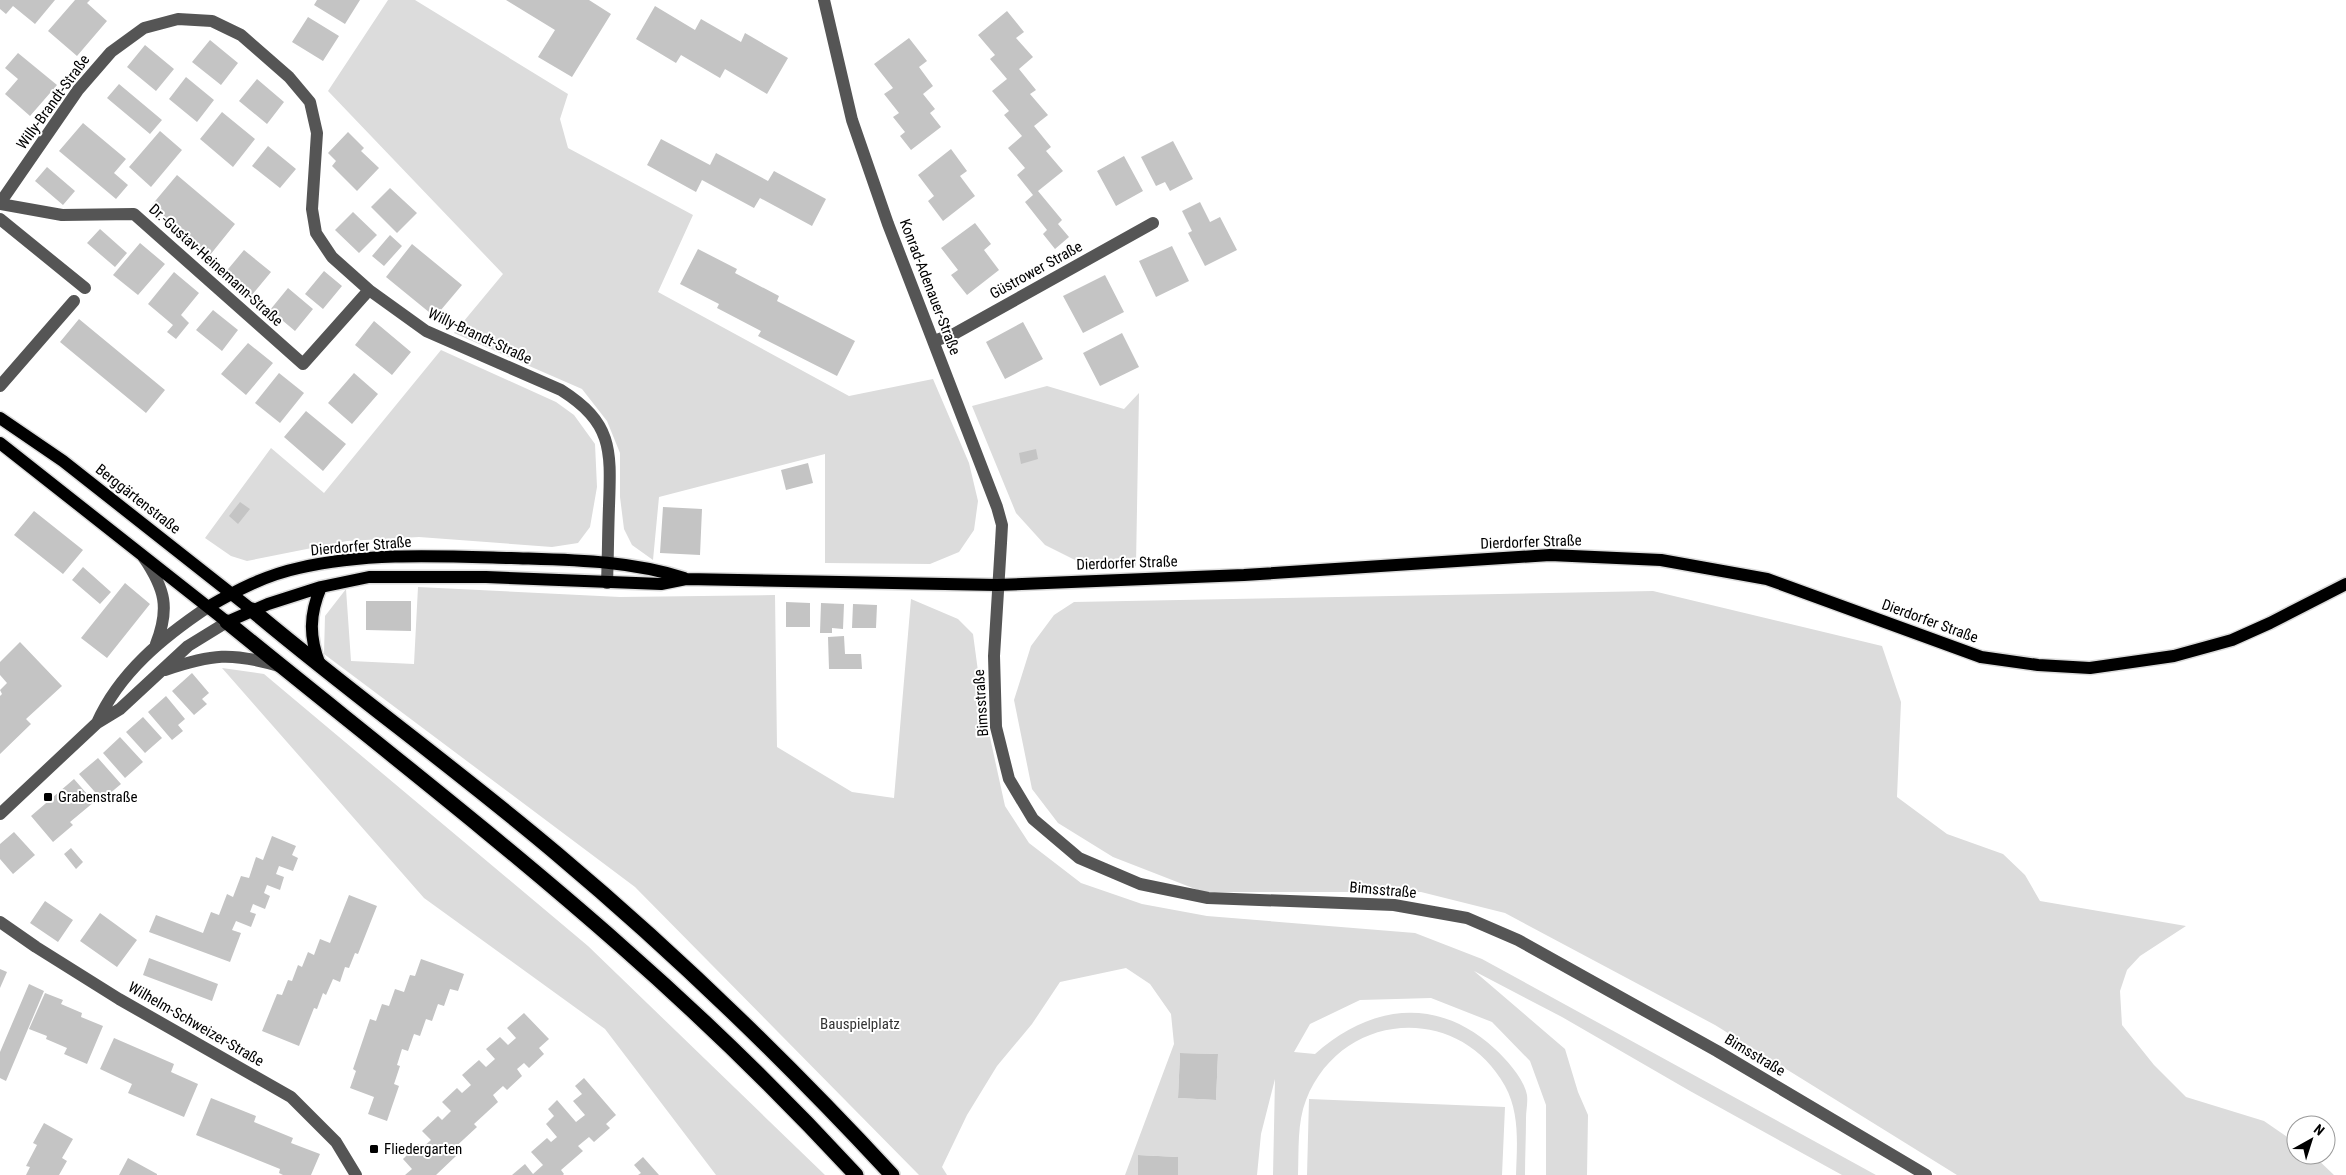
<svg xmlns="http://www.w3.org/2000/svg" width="2346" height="1175" font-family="'Roboto Condensed',sans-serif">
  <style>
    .green { fill: #dcdcdc; fill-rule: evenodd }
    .building { fill: #c4c4c4 }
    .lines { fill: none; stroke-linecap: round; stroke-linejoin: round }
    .major-casing { stroke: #dbdbdb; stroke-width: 15 }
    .highway-casing { stroke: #dbdbdb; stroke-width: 18 }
    .minor { stroke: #555; stroke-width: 12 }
    .major { stroke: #000; stroke-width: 12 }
    .highway { stroke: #000; stroke-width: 15 }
    .poi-dot { fill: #000; stroke: #fff; stroke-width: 2 }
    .labels { text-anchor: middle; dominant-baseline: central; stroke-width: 4; stroke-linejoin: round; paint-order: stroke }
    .street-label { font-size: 15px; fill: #000; stroke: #fff }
    .poi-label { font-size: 15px; fill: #000; stroke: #fff; text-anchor: start }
    .park-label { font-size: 15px; fill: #333; stroke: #fff }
  </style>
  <rect width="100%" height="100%" fill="#fff"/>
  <!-- green -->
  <path class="green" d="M388,0H415L568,94L560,119L568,148L693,215L658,292L849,396L933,379L969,463L978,501L974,530L959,552L930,564L825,563V454L659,497L653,560L632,545L624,529L620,497V453L607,421L582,389L454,333L503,274L328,91Z
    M441,350L556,402L574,415L595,444L597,487L590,527L578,543L552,547L419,537L347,541L247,561L231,556L205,538L271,448L324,493Z
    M1047,386L1124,409L1139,393L1136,566L1081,563L1045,545L1016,513L972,406Z
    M418,587L620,597L775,595L777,747L852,792L894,798L911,599L958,619L973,634L982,701L1005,806L1029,843L1081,883L1142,904L1207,916L1415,933L1482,959L1876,1175H1842L1690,1091L1562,1017L1474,971L1565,1049L1578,1092L1588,1115L1587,1175H1546V1105L1530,1061L1492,1022L1431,998L1360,1000L1310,1024L1294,1052L1315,1054C1371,1004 1438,996 1495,1049C1507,1060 1524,1079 1527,1095C1528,1102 1526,1111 1526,1118C1526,1137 1525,1156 1525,1175H1516C1517,1145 1520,1113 1505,1086C1458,1002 1341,1011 1306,1100C1297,1123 1299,1150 1298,1175H1273L1275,1079L1261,1134L1257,1175H1178V1157L1139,1155L1138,1175H1125L1174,1044L1171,1014L1150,984L1126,968L1060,982L1032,1024L997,1066L967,1115L942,1167L947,1175H919L635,887L324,654L325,616L346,589L351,661L414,664ZM1180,1053L1218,1054L1216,1100L1178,1098Z
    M1653,591L1882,646L1901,702L1897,797L1947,834L2003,854L2025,875L2040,901L2186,926L2140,956L2127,970L2120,991L2122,1025L2154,1065L2186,1097L2264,1121L2296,1143V1155H2313L2334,1175H1957L1715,1025L1505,913L1421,892H1203L1113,857L1058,823L1032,789L1014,700L1031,646L1054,615L1074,602Z
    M222,668L264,674L588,946L825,1175H716L605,1029L424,898Z
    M1309,1099L1505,1107L1502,1175H1307Z"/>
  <!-- building -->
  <path class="building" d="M0,0H55L35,24L13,6L6,14L0,9Z
    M75,0H90L87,3L107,21L77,56L48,31Z
    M317,0H360L345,24L314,5Z
    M506,0H589L611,14L572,77L538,57L555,30Z
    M655,6L695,30L701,19L741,42L745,33L788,58L767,94L725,69L720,78L681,55L676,63L636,39Z
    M1007,11L1024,32L1016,38L1033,57L1019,69L1036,90L1030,94L1048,115L1034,126L1051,147L1046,151L1063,171L1038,191L1062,220L1058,224L1069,237L1055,249L1043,234L1047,230L1025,202L1033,195L1017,175L1025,168L1008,148L1022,136L1004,115L1009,111L992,91L1007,79L990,59L995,55L978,35Z
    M308,17L339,36L323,61L292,42Z
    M909,38L927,61L919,67L933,86L923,94L935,109L930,113L941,127L911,150L900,136L905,132L893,117L899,113L884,94L893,88L874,64Z
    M210,40L238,63L221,85L192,62Z
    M145,45L174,69L156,91L127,67Z
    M18,53L57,85L30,116L5,94L18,79L5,68Z
    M186,77L214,100L197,122L169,99Z
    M257,79L284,102L267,124L239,101Z
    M119,84L162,120L150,134L107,98Z
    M222,112L255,139L233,167L200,139Z
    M83,123L126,159L114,173L128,185L116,199L59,151Z
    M160,131L182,150L151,187L129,167Z
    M348,132L364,148L361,151L379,168L357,191L332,166L336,161L328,153Z
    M661,139L710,165L716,153L768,181L774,171L826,199L812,226L760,198L754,208L702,180L696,192L647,165Z
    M1173,141L1193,179L1170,191L1165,182L1156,186L1141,157Z
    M268,146L296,169L280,188L252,166Z
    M951,149L967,171L960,176L975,196L943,221L928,201L934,196L918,175Z
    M1124,156L1143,191L1116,206L1097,171Z
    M47,167L75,191L63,205L35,181Z
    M177,175L235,224L210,255L151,206Z
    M390,188L417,213L397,233L371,207Z
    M1200,202L1210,222L1220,217L1237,250L1205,266L1188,233L1192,231L1182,211Z
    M353,212L377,235L359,253L335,230Z
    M975,223L991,244L984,250L999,270L967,295L951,275L958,270L941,248Z
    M100,229L127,253L115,267L87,243Z
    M390,235L402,246L384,266L372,256Z
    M140,243L165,264L138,295L113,275Z
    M412,244L462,285L435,317L386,277Z
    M1172,246L1189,281L1156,297L1139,261Z
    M698,249L737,269L735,273L779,296L777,301L855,341L837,376L758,336L761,331L717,308L719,304L680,284Z
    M244,250L271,272L251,296L224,274Z
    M324,271L342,286L323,309L305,294Z
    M174,272L199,293L181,315L189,323L176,339L167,332L173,325L148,304Z
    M1105,275L1124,312L1083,333L1063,296Z
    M288,288L313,309L295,331L270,310Z
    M213,310L238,330L222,351L196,330Z
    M79,319L165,390L146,413L60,342Z
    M374,321L411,352L392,375L355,345Z
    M1023,322L1043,359L1005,379L986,342Z
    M1122,333L1139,367L1100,386L1083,353Z
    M248,343L273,363L246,395L221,374Z
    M279,373L304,393L280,423L255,403Z
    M354,373L378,394L352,424L328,403Z
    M306,411L346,444L323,471L284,437Z
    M1036,449L1038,459L1021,464L1019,453Z
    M808,463L813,483L786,490L781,470Z
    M240,502L250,509L238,524L229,516Z
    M663,507L702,509L700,555L660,553Z
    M34,511L83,550L63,574L14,535Z
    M83,567L111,592L100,604L72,580Z
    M125,583L150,604L107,658L81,638Z
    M366,601H411V631L366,630Z
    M786,602L810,603V627H786Z
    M821,603L844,604L843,629L832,628V633H820Z
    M853,604L877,605L876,628H852Z
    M844,636L845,654H861L862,669H829L828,637Z
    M20,642L62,686L26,719L31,724L0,754V696L2,694L0,690L7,683L0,675V662Z
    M192,673L209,693L202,699L207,704L194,715L172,691Z
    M166,696L185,719L178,725L183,731L172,740L148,712Z
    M143,717L162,738L145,753L126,732Z
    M120,737L143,762L125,778L103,753Z
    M98,758L121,784L102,800L79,774Z
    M74,779L94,802L70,822L73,825L53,842L31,816Z
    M14,832L35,855L13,874L0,859V844Z
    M272,836L296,846L292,855L298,858L293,871L279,866L276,874L284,877L280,890L267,885L264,893L270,896L265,909L253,904L250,912L256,914L251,927L236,921L232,930L241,933L230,962L149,932L156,915L203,933L211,912L219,915L227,894L233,897L241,876L249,878L256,857L263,860Z
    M71,848L83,862L76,869L64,854Z
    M349,895L377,906L358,954L355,953L349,968L345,967L340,982L333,979L326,995L323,993L317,1009L314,1008L299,1046L262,1031L277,994L282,995L288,980L292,981L298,965L302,967L308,952L314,955L320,939L330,943Z
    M45,901L73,920L58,942L30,923Z
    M100,913L137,940L117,967L80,941Z
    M149,958L218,984L212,1001L143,975Z
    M421,959L464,974L458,991L450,989L444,1006L438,1004L432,1021L426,1019L420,1036L414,1034L408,1051L402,1049L397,1065L400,1066L394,1084L399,1086L387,1121L368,1114L374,1097L350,1088L356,1071L353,1069L370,1019L376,1021L382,1004L389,1006L395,989L404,992L410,975L415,976Z
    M0,969L7,972L0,988Z
    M29,984L44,991L6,1081L0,1078V1052Z
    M45,993L63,1000L61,1004L82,1013L81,1017L103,1026L87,1064L64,1054L67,1048L46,1039L47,1036L29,1029Z
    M524,1013L549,1039L539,1048L544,1054L529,1068L524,1063L517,1069L522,1076L507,1090L503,1086L493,1095L498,1102L474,1124L477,1127L451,1151L456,1156L436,1175H405L412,1169L403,1159L418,1144L422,1148L431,1140L422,1131L438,1116L442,1120L451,1111L442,1102L457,1088L462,1093L471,1085L462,1075L479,1060L486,1067L495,1059L486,1049L500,1037L508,1045L516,1038L507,1028Z
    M114,1038L174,1064L171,1072L198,1084L184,1117L128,1093L132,1084L100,1069Z
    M1180,1053L1218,1054L1216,1100L1178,1098Z
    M584,1078L616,1115L606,1124L610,1128L594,1142L589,1137L578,1146L583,1151L561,1170L564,1174L563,1175H512L525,1164L533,1174L543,1165L531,1152L547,1138L551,1142L557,1137L546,1124L554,1116L548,1109L557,1100L576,1122L585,1115L573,1101L582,1094L575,1086Z
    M211,1098L256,1116L254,1122L293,1138L291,1143L320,1154L311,1175H283L279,1173L280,1169L196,1135Z
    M44,1123L73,1139L62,1158L67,1161L59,1175H26L30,1167L26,1166L37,1145L33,1143Z
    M1138,1155L1178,1157V1175H1138Z
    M643,1157L659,1175H638L641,1173L634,1165Z
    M128,1158L157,1174V1175H119Z"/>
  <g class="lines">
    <defs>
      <path id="major" d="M0,418L63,461L252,610
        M0,443L227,622L268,604L321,587L369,577H486L661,584L686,579L997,585L1244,575L1550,555L1661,560L1767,579L1981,657L2038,665L2090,668L2174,656L2232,640L2270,623L2346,584
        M208,607C237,590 266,575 299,568C367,552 441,556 511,558C570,560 628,560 684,578
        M320,665C309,637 309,615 321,587"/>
      <path id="highway" d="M252,610C352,694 458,770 557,854C676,954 787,1062 892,1175
        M227,622C358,729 493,833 621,946C703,1018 782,1095 856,1175"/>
    </defs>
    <!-- major casing -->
    <use href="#major" class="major-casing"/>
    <!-- highway casing -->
    <use href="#highway" class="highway-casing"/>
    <!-- minor -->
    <path class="minor" d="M824,0L852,120L888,224L997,507L1002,525L1001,543L994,656L996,727L1009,779L1033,819L1079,858L1140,884L1208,898L1394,905L1467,918L1518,940L1717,1051L1926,1175
      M0,203L78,90L111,52L144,28L178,19L212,21L241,35L289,77L310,102L317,133L312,209L316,233L332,257L369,290L426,331L561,390C613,423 611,450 609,506C608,531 608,557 607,583
      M0,204L62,215L134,214L303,364L369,290
      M0,219L85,288
      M934,341L954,334L1153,223
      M0,386L74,301
      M144,558C165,589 170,608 156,644
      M165,670C212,654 231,652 279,666
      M97,723C119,673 163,637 208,607
      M0,814L97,723L120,709L188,646L227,622
      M0,922L36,947L119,999L291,1097L336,1142L356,1175"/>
    <!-- major -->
    <use href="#major" class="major"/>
    <!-- highway -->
    <use href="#highway" class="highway"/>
  </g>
  <!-- markers -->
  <g class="poi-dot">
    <rect x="43" y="792" width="10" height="10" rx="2.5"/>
    <rect x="369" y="1144" width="10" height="10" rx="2.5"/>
  </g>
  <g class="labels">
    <!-- street labels -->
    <g class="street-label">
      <text transform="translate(53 102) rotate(-54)">Willy-Brandt-Straße</text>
      <text transform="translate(216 265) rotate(42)">Dr.-Gustav-Heinemann-Straße</text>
      <text transform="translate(1036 270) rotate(-29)">Güstrower Straße</text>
      <text transform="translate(930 287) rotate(69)">Konrad-Adenauer-Straße</text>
      <text transform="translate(480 336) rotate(25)">Willy-Brandt-Straße</text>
      <text transform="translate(138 499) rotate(38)">Berggärtenstraße</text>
      <text transform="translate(1531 542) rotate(-2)">Dierdorfer Straße</text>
      <text transform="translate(361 546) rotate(-5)">Dierdorfer Straße</text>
      <text transform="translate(1127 563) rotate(-2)">Dierdorfer Straße</text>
      <text transform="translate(1930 621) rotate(20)">Dierdorfer Straße</text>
      <text transform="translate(981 703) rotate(-94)">Bimsstraße</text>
      <text transform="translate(1383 890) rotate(5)">Bimsstraße</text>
      <text transform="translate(196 1024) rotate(30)">Wilhelm-Schweizer-Straße</text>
      <text transform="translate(1755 1055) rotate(31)">Bimsstraße</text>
    </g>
    <!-- poi labels -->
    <g class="poi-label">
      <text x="58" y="797">Grabenstraße</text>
      <text x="384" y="1149">Fliedergarten</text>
    </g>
    <!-- park labels -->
    <g class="park-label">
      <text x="860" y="1024">Bauspielplatz</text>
    </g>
  </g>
  <!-- north arrow -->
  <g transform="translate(2311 1140) rotate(39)"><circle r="24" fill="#ffffff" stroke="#999999"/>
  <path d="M0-4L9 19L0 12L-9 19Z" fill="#000000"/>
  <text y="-8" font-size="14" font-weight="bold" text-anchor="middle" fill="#000000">N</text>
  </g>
</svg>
